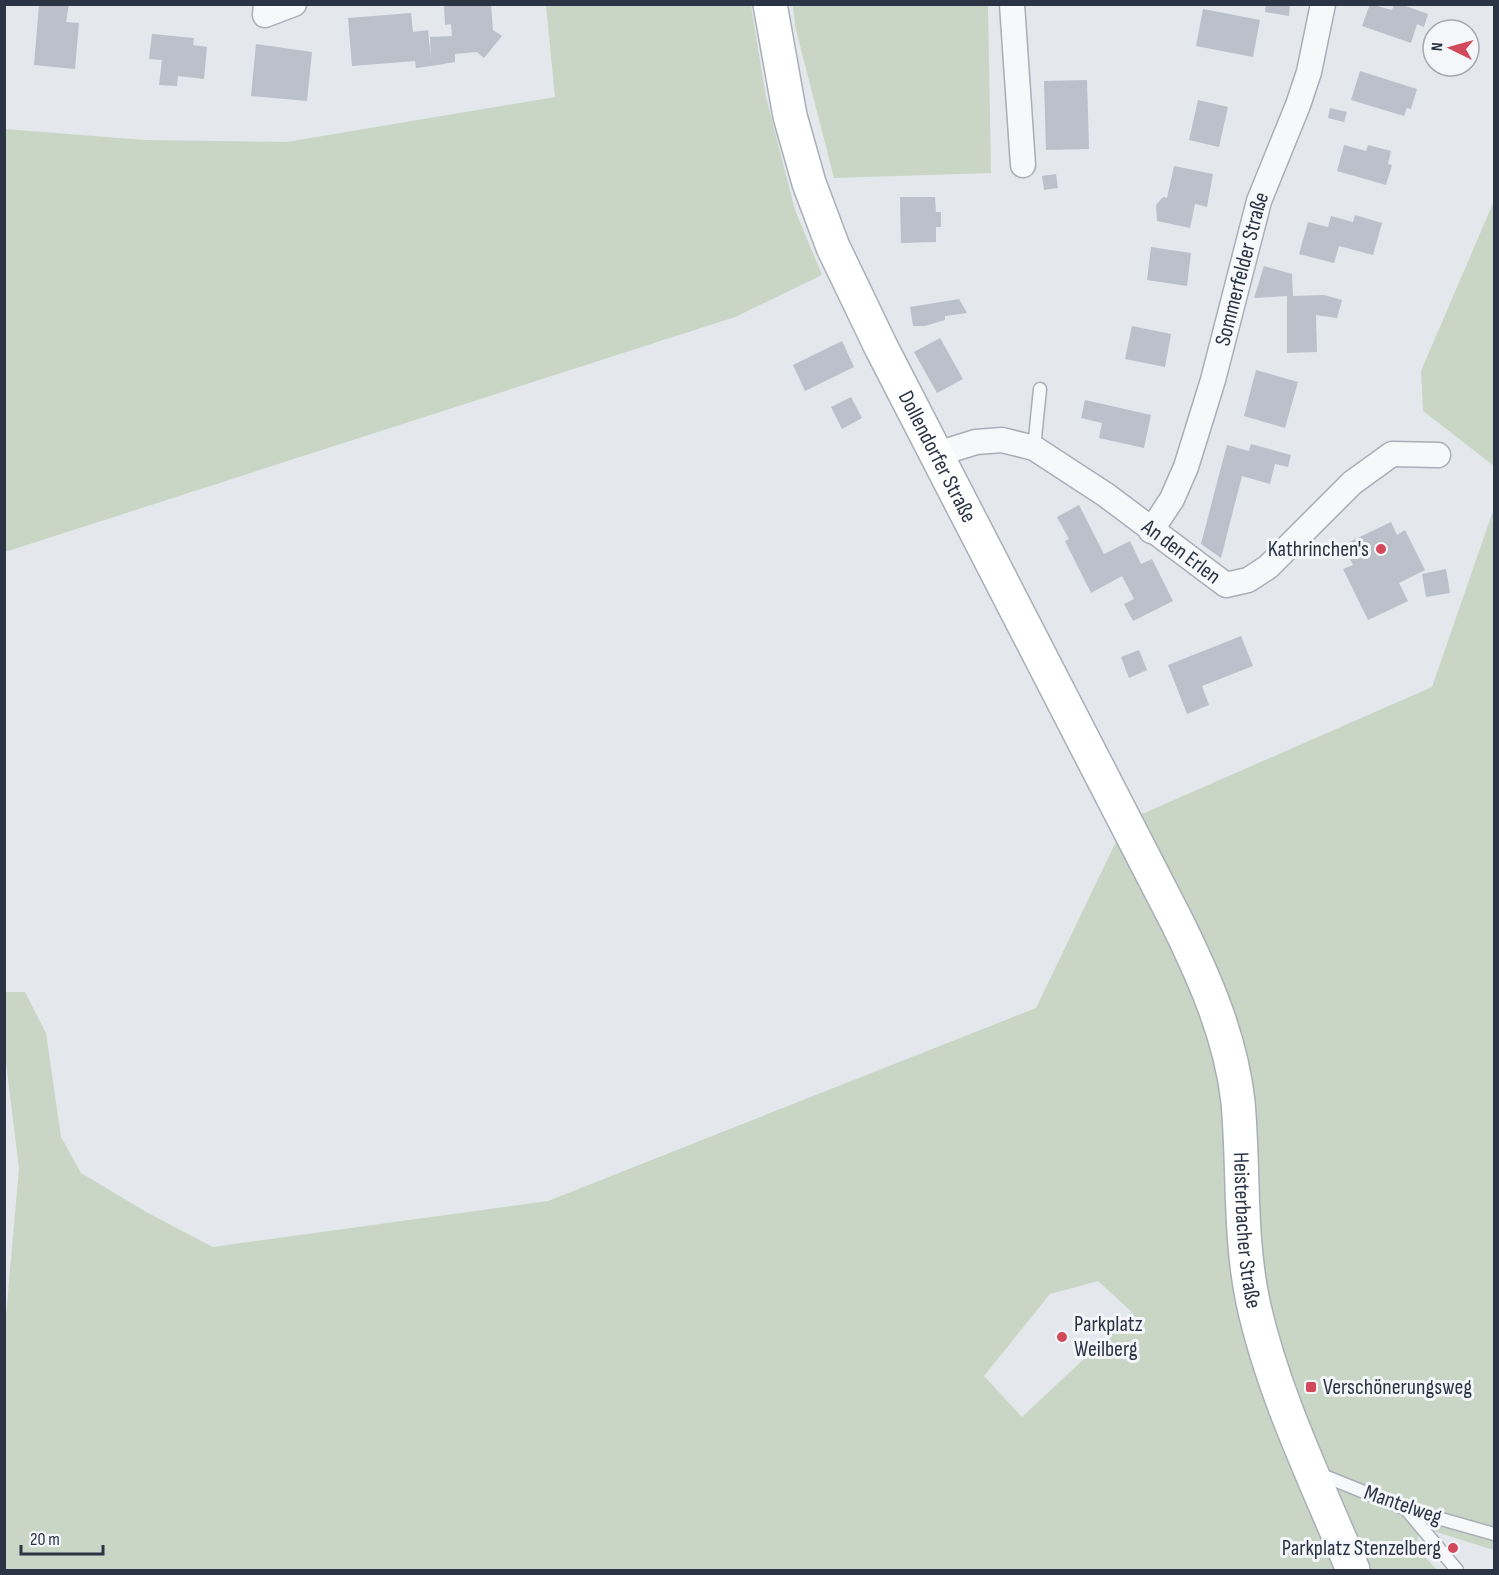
<svg xmlns="http://www.w3.org/2000/svg" width="1499" height="1575" font-family="'Sofia Sans Condensed',sans-serif">
  <style>
    .green { fill: #c9d6c5; fill-rule: evenodd }
    .building { fill: #bbc0ca }
    .lines { fill: none; stroke-linecap: round; stroke-linejoin: round }
    .lane-casing { stroke: #a9aeb7; stroke-width: 15 }
    .street-casing { stroke: #a9aeb7; stroke-width: 27 }
    .secondary-casing { stroke: #a9aeb7; stroke-width: 36 }
    .lane { stroke: #f7f8fa; stroke-width: 12 }
    .street { stroke: #f7f8fa; stroke-width: 24 }
    .secondary { stroke: #fff; stroke-width: 33 }
    .poi-dot { fill: #d1495b; stroke: #f4f6f9; stroke-width: 2 }
    .labels { text-anchor: middle; dominant-baseline: central; stroke-width: 6; stroke-linejoin: round; paint-order: stroke }
    .street-label { font-size: 22px; fill: #2b3445; stroke: #f4f6f9 }
    .poi-label { font-size: 22px; fill: #2b3445; stroke: #f4f6f9; text-anchor: end }
  </style>
  <rect width="100%" height="100%" fill="#e4e7ec"/>
  <!-- green -->
  <path class="green" d="M546,5H751L766,97L795,210L822,275L735,317L5,552V129L144,140L287,142L555,97Z
    M793,5H988L991,173L834,178L795,26Z
    M1494,201V466L1423,411L1421,371Z
    M1494,508V1550L1420,1527L1416,1547L1437,1570H5L4,1337L19,1169L5,1054V992H25L46,1033L61,1137L81,1173L148,1213L213,1247L548,1201L1036,1008L1126,821L1432,687ZM1098,1281L1133,1313L1022,1417L984,1376L1050,1294Z"/>
  <!-- building -->
  <path class="building" d="M39,4H69L66,22L79,23L75,69L34,65Z
    M491,4L493,30L502,36L484,58L477,52L455,54V62L431,66L416,68L415,61L352,66L348,18L411,13L413,32L428,30L431,60L430,37L452,36L451,24L445,25L444,5Z
    M1266,4H1290L1289,16L1265,12Z
    M1370,4L1392,10L1394,4H1400L1428,14L1424,27L1417,24L1411,43L1362,26Z
    M1203,9L1260,20L1253,57L1196,46Z
    M152,34L194,38L193,45L207,47L204,79L178,76L177,86L159,85L162,60L149,59Z
    M256,44L312,52L307,101L251,96Z
    M1360,71L1417,89L1411,109L1407,108L1404,116L1351,100Z
    M1087,80L1089,149L1046,150L1044,81Z
    M1198,100L1228,107L1219,147L1189,140Z
    M1330,108L1347,112L1344,122L1328,118Z
    M1344,145L1366,151L1368,145L1391,151L1388,164L1392,165L1386,185L1337,171Z
    M1174,166L1213,174L1207,207L1195,204L1190,228L1157,221L1156,205L1163,197L1167,198Z
    M1056,174L1058,188L1044,190L1042,176Z
    M900,197H935L936,212H941V227H936V242L901,243Z
    M1355,215L1382,223L1373,255L1339,246L1334,263L1299,254L1308,222L1328,227L1331,216L1353,222Z
    M1151,247L1191,253L1187,286L1147,280Z
    M1264,266L1292,274L1293,296L1324,295L1342,300L1337,318L1316,315L1317,352L1287,353V296L1254,298Z
    M959,299L967,313L945,316V320L925,326H913L910,307Z
    M1132,326L1171,334L1165,367L1125,359Z
    M940,338L963,379L937,393L914,352Z
    M842,341L854,367L805,391L793,365Z
    M1256,370L1298,382L1285,428L1244,416Z
    M851,397L862,418L842,429L831,407Z
    M1085,400L1151,415L1144,448L1099,438L1102,423L1081,418Z
    M1251,444L1291,455L1288,467L1275,464L1270,484L1242,476L1221,558L1201,544L1220,471L1227,445L1249,451Z
    M1079,505L1104,554L1130,541L1141,564L1152,559L1173,601L1133,621L1124,604L1134,599L1122,576L1091,593L1065,541L1069,539L1057,517Z
    M1391,522L1397,535L1405,530L1425,570L1399,583L1408,601L1368,620L1343,569L1353,565L1343,545Z
    M1446,569L1450,593L1426,597L1422,574Z
    M1241,636L1253,666L1202,686L1209,705L1187,714L1168,665Z
    M1139,650L1147,670L1129,678L1121,657Z"/>
  <g class="lines">
    <defs>
      <path id="lane" d="M1034,448L1040,389
        M1317,1473L1406,1509L1494,1534
        M1406,1509L1457,1570"/>
      <g id="street">
        <path d="M266,4L265,15L294,4"/>
        <path d="M1012,4L1023,165"/>
        <path id="s1" d="M937,454L976,442L1002,440L1034,448L1106,495L1226,585L1248,580L1268,567L1352,483L1392,454L1438,455"/>
        <path id="s2" d="M1151,531L1172,499L1186,467L1213,380L1259,201L1298,105L1309,72L1323,4"/>
      </g>
      <g id="secondary">
        <path id="s3" d="M770,4L790,116L809,183L833,247L881,347L1177,922C1205,979 1231,1038 1238,1102C1244,1168 1239,1236 1253,1302C1273,1394 1317,1483 1353,1570"/>
      </g>
    </defs>
    <!-- lane casing -->
    <use href="#lane" class="lane-casing"/>
    <!-- street casing -->
    <use href="#street" class="street-casing"/>
    <!-- secondary casing -->
    <use href="#secondary" class="secondary-casing"/>
    <!-- lane -->
    <use href="#lane" class="lane"/>
    <!-- street -->
    <use href="#street" class="street"/>
    <!-- secondary -->
    <use href="#secondary" class="secondary"/>
  </g>
  <!-- markers -->
  <g class="poi-dot">
    <circle cx="1381" cy="549" r="6"/>
    <circle cx="1062" cy="1337" r="6"/>
    <rect x="1305" y="1381" width="12" height="12" rx="3"/>
    <circle cx="1453" cy="1548" r="6"/>
  </g>
  <g class="labels">
    <!-- street labels -->
    <g class="street-label">
      <text stroke="none"><textPath href="#s2" startOffset="279">Sommerfelder Straße</textPath></text>
      <text stroke="none"><textPath href="#s3" startOffset="486">Dollendorfer Straße</textPath></text>
      <text stroke="none"><textPath href="#s1" startOffset="280">An den Erlen</textPath></text>
      <text stroke="none"><textPath href="#s3" startOffset="1329">Heisterbacher Straße</textPath></text>
      <text transform="translate(1403 1505) rotate(19)">Mantelweg</text>
    </g>
    <!-- poi labels -->
    <g class="poi-label">
      <text x="1369" y="549">Kathrinchen's</text>
      <text x="1074" y="1324" text-anchor="start">Parkplatz<tspan x="1074" dy="25">Weilberg</tspan></text>
      <text x="1323" y="1387" text-anchor="start">Verschönerungsweg</text>
      <text x="1441" y="1548">Parkplatz Stenzelberg</text>
    </g>
  </g>
  <!-- border -->
  <rect width="1499" height="1575" fill="none" stroke="#2b3445" stroke-width="12"/>
  <!-- north arrow -->
  <g transform="translate(1451 48) rotate(275)"><circle r="28" fill="#f4f6f9" stroke="#a4a8b1" stroke-width="1.5"/>
  <path d="M0-4.5L10 22L0 15L-10 22Z" fill="#d1495b"/>
  <text y="-9" font-size="16" font-weight="bold" text-anchor="middle" fill="#2b3445">N</text>
  </g>
  <!-- scale -->
  <path d="M21 1545v9h82v-9" fill="none" stroke="#2b3445" stroke-width="3"/>
  <text x="30" y="1545" font-size="18" fill="#2b3445" stroke="#f4f6f9" stroke-width="4.5" paint-order="stroke">20 m</text>
</svg>
